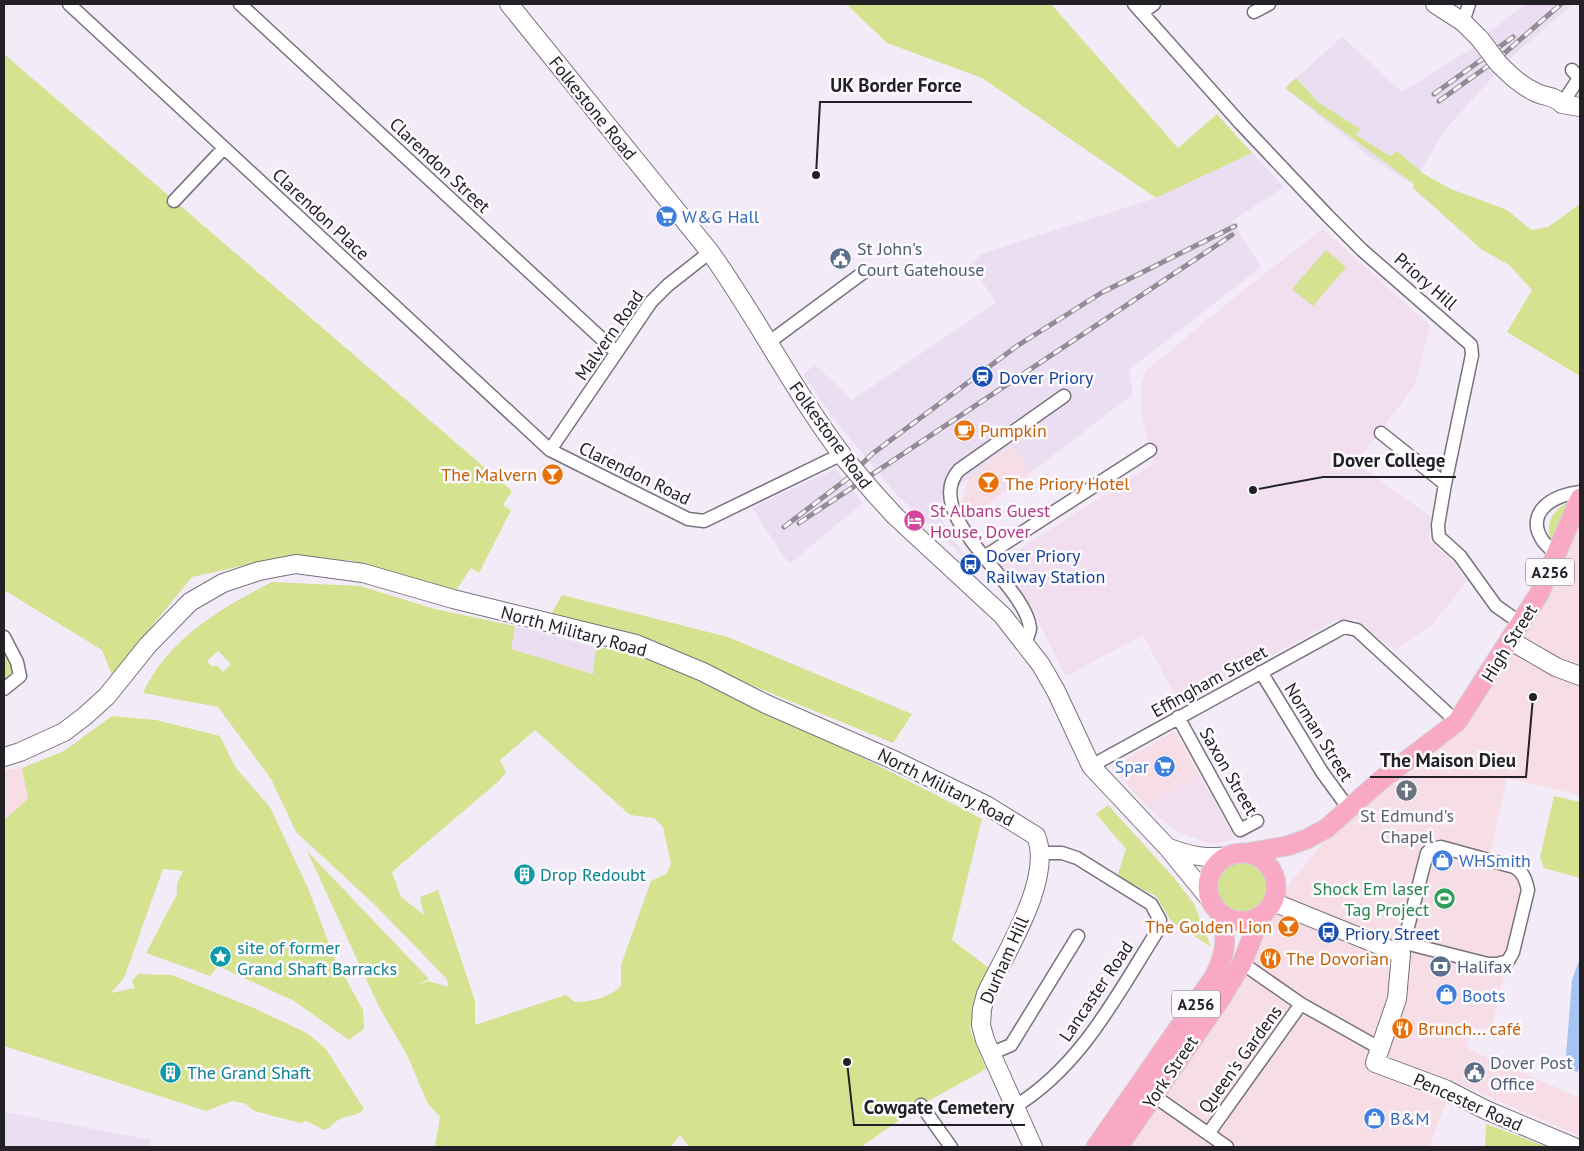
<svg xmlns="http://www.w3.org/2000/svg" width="1584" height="1151" font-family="'PT Sans',sans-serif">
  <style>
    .commercial { fill: #f6dde6 }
    .built { fill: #ebdef2 }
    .education { fill: #f1deee }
    .green { fill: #d5e290; fill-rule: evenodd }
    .water { fill: #a6c4f1 }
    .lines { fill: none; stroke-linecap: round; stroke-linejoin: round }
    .street-casing { stroke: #79717d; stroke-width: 15 }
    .secondary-casing { stroke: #79717d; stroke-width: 20 }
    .primary-casing { stroke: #d3d3d4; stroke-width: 21 }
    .street { stroke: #fff; stroke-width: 12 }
    .secondary { stroke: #fff; stroke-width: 18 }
    .primary { stroke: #faa9c4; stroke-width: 19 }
    .rail-casing { stroke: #928c96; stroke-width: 5 }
    .rail { stroke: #fdfbfe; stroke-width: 3; stroke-dasharray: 9; stroke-linecap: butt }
    .secondary-bridge-casing { stroke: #79717d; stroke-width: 20; stroke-linecap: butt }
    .secondary-bridge { stroke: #fff; stroke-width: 18 }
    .labels { text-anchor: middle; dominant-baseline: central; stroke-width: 5; stroke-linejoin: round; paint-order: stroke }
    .shield { fill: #fdfbfe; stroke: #656267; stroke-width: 1 }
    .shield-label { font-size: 16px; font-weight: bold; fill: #242126 }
    .street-label { font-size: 18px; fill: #242126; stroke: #fdfbfe }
    .shop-label { font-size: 18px; fill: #366cbe; stroke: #fdfbfe; text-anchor: start }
    .service-label { font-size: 18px; fill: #4e5e75; stroke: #fdfbfe; text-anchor: start }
    .transit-label { font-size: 18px; fill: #164399; stroke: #fdfbfe; text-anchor: start }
    .food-label { font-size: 18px; fill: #c56008; stroke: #fdfbfe; text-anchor: start }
    .hotel-label { font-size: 18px; fill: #b23c85; stroke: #fdfbfe; text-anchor: start }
    .worship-label { font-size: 18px; fill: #5b616d; stroke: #fdfbfe }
    .culture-label { font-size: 18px; fill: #0d838f; stroke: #fdfbfe; text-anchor: start }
    .leisure-label { font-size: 18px; fill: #27864d; stroke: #fdfbfe; text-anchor: end }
    .leader { fill: none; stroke: #242126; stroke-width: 2 }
    .callout-dot { fill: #242126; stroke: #fdfbfe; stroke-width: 2 }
    .callout-label { font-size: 19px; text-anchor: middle; font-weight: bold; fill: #242126; stroke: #fdfbfe; stroke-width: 5; stroke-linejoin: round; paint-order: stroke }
  </style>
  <rect width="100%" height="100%" fill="#f4ebf9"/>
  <!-- commercial -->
  <path class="commercial" d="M1013,445L1030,473L970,518L962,501L969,477Z
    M1580,513V795L1507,778L1490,855L1530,865L1491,1029L1473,1028L1466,1048L1580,1098V1136L1454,1082L1429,1147H1122L1240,975L1291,882L1358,800L1431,751L1474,714L1554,577Z
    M1175,731L1199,774L1146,806L1112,767Z
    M22,768L28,799L4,820V770Z"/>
  <!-- built -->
  <path class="built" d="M1525,4H1573L1507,61L1488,33Z
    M1342,37L1402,92L1474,47L1497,72L1446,129L1412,184L1370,157L1285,88Z
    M1252,153L1284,187L1232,221L1261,267L1129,370L1133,394L1030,473L1012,445L969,477L934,508L968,561L896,494L833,418L803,374L815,365L852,400L996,303L971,264L981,254L1156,198Z
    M835,469L863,503L789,564L752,508Z
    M515,626L596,647L593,674L511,649Z
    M4,1112L151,1140L150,1147H4Z"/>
  <!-- education -->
  <path class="education" d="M1323,229L1430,326L1415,385L1356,463L1431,517L1428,539L1455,564L1466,582L1433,624L1395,650L1354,619L1337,620L1180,705L1143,635L1066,676L1029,603L1001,568L1002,560L1153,464L1141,410V387L1146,371L1237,295Z
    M1199,774L1235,839L1211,844L1176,831L1146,806Z"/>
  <!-- green -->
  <path class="green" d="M846,4H1051L1178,148L1217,114L1252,153L1156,198L982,78L887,43Z
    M4,54L512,491L503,505L511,510L479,573L471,568L456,590L349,560L259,562L192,577L112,675L102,650L4,590Z
    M1296,78L1318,102L1360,129L1356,135L1390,156L1397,151L1424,174L1451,189L1507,210L1531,230L1548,227L1580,204V376L1507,332L1532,290L1509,265L1481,249L1413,188L1414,184L1285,88Z
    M1326,250L1346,267L1313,306L1292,289Z
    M1569,502L1552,544C1544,525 1551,510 1569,502Z
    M272,582L360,586L435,609L515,626L511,649L593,674L596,647C651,653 696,677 745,700C825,738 904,778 982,819L952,940L989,968L977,989L970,1029L986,1069L921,1105L861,1147H689L680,1135L671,1147H435L440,1117L428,1104L407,1055L379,1007L307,851L429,979L414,986L428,981L449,987L446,978L375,905L296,832L271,779L218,707L143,693C167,640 221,608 272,582ZM218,651L231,664L223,672L216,665L213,667L207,661ZM535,730L630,815L654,818L663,827L671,864L666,874L651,881L621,965V986C609,998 591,1002 575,1002L566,995L475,1025V1001L438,890L420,897L424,915L401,897L392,872L499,781L506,772L500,760Z
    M562,595L728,637L912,714L893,743L648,643L550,616Z
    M4,642L12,663L14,674L4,682Z
    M112,716L156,720L220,736L235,767L270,807L308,888L334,957L363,1010L364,1029L349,1040L294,1001L218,966L210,976L146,953L177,894V883L183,871L163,869L124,978L111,993L135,988L132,981L138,974L172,975L256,1009L307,1033L326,1049L364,1109C357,1117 346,1115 338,1120C332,1124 331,1128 324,1130L306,1121L300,1123L254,1111L246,1104L232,1101L206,1111L4,1046V820L28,799L22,768L64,751Z
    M1554,796L1580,802V878L1544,868L1540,857Z
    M1108,805L1175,879L1194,904L1211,947L1171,921L1156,896L1117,877L1126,849L1096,814Z
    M1215 887a26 26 0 1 1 52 0a26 26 0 1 1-52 0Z
    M1486,1124L1547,1147H1485Z"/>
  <!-- water -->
  <path class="water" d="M1580,958V1064L1578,1072L1565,1068L1572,980Z"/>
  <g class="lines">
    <defs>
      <path id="street" d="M69,4L550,450L688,519L704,521L842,454
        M240,4L616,352
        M1134,4L1241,124L1328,216L1362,250L1471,345L1472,355L1445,484L1438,525L1439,537L1460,556L1496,606L1522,624
        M1254,12L1269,4
        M1142,13L1154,4
        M1463,22L1469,4
        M1562,104L1579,78L1572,70
        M174,201L224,148
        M768,343L864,272
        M1381,433L1445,484
        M550,450L651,302L668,285L710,252
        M1557,556C1553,551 1547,546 1543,541C1523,512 1555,494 1580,492
        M984,557L1150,450
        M4,637L17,662L20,676L4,689
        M1025,642C1027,638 1030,633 1030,628C1026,584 919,515 959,470L1064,396
        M1261,672L1322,772L1349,809
        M1178,717L1240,830L1257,821
        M1091,766L1344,627L1357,630L1457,722
        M1401,954L1427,853L1431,849L1441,847L1514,867C1523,871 1526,880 1528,890L1513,952L1508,961L1497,964H1488L1405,943
        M1242,963L1301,1004L1381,1049
        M990,1054L1011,1045L1078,936
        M1147,1091L1227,1147
        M921,1105L951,1147
        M1014,1107C1081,1067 1118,993 1158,930L1160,920L1151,904L1077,858L1062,853H1041
        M1208,1134L1301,1004"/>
      <path id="secondary" d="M509,4L710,252C758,319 795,394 846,460
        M1435,4L1463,22L1480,39
        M1498,63C1510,75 1521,86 1537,93C1546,97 1555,96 1562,104L1580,107
        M874,493L895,516L1003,616L1041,665L1056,691L1091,766L1168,848L1213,903
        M1511,641L1556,667L1580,676
        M4,757L20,752L64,732L85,716L107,696L148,645L190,602L223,583L259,571L296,564L363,573L453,599L636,644L703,672L766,704L896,761L986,805L1036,836C1054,879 1004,955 986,994L982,1009L981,1025L985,1040L1033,1147
        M1169,848C1190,856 1207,859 1230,856
        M1273,902L1401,954L1397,999L1375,1063L1445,1089L1486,1110L1574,1147"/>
      <path id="primary" d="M1246,853L1287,846L1307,839L1327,828L1381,780L1457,722L1539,594L1580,498
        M1208 887a34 34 0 1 1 68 0a34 34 0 1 1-68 0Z
        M1096,1147L1214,977C1226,953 1227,940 1222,914
        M1118,1147L1221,998L1242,963L1261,915"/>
    </defs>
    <!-- street casing -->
    <use href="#street" class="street-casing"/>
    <!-- secondary casing -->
    <use href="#secondary" class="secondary-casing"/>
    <!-- primary casing -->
    <use href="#primary" class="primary-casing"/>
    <!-- street -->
    <use href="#street" class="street"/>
    <!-- secondary -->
    <use href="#secondary" class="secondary"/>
    <!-- primary -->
    <use href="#primary" class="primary"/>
    <defs>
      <path id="rail" d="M1434,94L1513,37
        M1439,101L1499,58L1561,4
        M799,523L1232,235
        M784,527L847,479L872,454L1017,346L1101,293L1235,226"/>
    </defs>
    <!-- rail casing -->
    <use href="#rail" class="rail-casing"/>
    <!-- rail -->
    <use href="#rail" class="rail"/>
    <defs>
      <path id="secondary-bridge" d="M1480,39L1498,63
        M846,460L874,493"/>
    </defs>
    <!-- secondary-bridge casing -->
    <use href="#secondary-bridge" class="secondary-bridge-casing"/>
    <!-- secondary-bridge -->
    <use href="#secondary-bridge" class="secondary-bridge"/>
  </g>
  <!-- icons -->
  <defs>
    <symbol id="supermarket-disc" viewBox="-11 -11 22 22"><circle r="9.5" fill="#3f7fe0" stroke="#fdfbfe"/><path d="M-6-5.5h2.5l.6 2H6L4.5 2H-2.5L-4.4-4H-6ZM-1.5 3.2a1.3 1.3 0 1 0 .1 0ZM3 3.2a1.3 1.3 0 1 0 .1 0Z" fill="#fff"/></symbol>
    <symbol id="civic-disc" viewBox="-11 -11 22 22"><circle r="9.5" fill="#5c6f8a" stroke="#fdfbfe"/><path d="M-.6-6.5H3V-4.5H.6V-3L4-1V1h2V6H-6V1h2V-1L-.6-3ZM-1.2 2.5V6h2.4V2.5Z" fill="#fff"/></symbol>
    <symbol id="station-disc" viewBox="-11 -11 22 22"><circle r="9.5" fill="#1a4fb4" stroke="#fdfbfe"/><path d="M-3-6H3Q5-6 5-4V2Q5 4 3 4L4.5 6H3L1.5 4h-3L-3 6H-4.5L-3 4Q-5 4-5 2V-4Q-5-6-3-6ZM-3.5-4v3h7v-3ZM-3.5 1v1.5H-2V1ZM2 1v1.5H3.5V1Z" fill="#fff"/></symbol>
    <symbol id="cafe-disc" viewBox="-11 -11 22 22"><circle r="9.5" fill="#e8710a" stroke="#fdfbfe"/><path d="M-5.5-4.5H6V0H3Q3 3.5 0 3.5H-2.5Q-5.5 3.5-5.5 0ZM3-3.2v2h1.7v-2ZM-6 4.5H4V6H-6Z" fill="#fff"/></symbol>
    <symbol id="bar-disc" viewBox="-11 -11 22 22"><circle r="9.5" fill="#e8710a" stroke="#fdfbfe"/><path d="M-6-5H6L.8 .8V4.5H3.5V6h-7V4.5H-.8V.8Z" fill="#fff"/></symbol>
    <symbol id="hotel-disc" viewBox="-11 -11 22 22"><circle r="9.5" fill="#d1479c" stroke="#fdfbfe"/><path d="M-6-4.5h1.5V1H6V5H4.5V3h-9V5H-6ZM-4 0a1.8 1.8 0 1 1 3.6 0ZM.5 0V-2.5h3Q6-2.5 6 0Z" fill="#fff"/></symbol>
    <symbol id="bus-disc" viewBox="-11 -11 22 22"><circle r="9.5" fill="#1a4fb4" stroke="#fdfbfe"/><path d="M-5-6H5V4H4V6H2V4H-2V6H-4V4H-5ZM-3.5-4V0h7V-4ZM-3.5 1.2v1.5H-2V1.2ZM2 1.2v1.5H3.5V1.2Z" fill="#fff"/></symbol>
    <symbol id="church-disc" viewBox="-11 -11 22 22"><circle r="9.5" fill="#6b7280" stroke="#fdfbfe"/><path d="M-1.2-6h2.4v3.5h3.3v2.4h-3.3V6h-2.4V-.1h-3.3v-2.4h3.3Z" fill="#fff"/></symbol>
    <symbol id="shop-disc" viewBox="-11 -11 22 22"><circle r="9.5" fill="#3f7fe0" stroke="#fdfbfe"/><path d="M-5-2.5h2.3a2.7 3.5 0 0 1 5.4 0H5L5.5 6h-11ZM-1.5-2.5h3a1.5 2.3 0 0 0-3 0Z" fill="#fff"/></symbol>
    <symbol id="building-disc" viewBox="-11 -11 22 22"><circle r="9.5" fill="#0f9aa8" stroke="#fdfbfe"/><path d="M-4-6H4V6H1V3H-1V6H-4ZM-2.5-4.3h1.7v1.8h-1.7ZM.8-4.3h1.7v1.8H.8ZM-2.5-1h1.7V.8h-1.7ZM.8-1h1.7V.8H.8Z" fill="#fff"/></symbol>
    <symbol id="stadium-disc" viewBox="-11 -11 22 22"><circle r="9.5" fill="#2e9e5b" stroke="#fdfbfe"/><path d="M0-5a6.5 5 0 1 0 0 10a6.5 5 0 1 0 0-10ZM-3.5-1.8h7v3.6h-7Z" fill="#fff"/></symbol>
    <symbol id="sight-disc" viewBox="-11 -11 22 22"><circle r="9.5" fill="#0f9aa8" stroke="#fdfbfe"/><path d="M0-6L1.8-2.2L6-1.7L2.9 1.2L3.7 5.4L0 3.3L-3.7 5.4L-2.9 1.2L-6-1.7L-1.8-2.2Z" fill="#fff"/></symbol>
    <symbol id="restaurant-disc" viewBox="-11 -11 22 22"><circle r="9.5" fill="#e8710a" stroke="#fdfbfe"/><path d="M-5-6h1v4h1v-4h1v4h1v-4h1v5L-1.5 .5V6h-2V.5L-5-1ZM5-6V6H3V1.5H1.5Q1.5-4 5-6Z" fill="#fff"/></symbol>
    <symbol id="bank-disc" viewBox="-11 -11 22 22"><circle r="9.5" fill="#5c6f8a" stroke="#fdfbfe"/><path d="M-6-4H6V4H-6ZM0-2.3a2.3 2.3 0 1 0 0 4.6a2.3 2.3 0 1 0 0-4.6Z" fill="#fff"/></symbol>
  </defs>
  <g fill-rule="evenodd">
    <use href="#supermarket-disc" x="654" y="204" width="25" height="25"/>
    <use href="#civic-disc" x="828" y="246" width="25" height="25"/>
    <use href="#station-disc" x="970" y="364" width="25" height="25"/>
    <use href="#cafe-disc" x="952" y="418" width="25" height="25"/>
    <use href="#bar-disc" x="540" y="462" width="25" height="25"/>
    <use href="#bar-disc" x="976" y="470" width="25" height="25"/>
    <use href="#hotel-disc" x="902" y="508" width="25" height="25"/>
    <use href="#bus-disc" x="958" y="552" width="25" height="25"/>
    <use href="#supermarket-disc" x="1152" y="754" width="25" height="25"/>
    <use href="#church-disc" x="1394" y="778" width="25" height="25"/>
    <use href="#shop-disc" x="1430" y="848" width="25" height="25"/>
    <use href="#building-disc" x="512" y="862" width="25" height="25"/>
    <use href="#stadium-disc" x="1432" y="886" width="25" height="25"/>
    <use href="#bar-disc" x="1276" y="914" width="25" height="25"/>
    <use href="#bus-disc" x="1316" y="920" width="25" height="25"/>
    <use href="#sight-disc" x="208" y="944" width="25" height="25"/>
    <use href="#restaurant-disc" x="1258" y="946" width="25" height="25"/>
    <use href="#bank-disc" x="1428" y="954" width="25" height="25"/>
    <use href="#shop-disc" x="1434" y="982" width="25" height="25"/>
    <use href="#restaurant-disc" x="1390" y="1016" width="25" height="25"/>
    <use href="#building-disc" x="158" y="1060" width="25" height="25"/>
    <use href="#civic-disc" x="1462" y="1060" width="25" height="25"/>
    <use href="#shop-disc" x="1362" y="1106" width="25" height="25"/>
  </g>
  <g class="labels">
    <!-- shield labels -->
    <g class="shield">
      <rect x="1526" y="558.5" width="48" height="27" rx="4"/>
      <rect x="1172" y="990.5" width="48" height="27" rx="4"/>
    </g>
    <g class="shield-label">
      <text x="1550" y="572">A256</text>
      <text x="1196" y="1004">A256</text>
    </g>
    <!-- street labels -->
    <g class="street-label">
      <text transform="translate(593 108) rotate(51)">Folkestone Road</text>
      <text transform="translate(440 165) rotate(43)">Clarendon Street</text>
      <text transform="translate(321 214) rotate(43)">Clarendon Place</text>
      <text transform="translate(1426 281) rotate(41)">Priory Hill</text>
      <text transform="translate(609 335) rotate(-55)">Malvern Road</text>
      <text transform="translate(831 435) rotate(54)">Folkestone Road</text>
      <text transform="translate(635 473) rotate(26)">Clarendon Road</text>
      <text transform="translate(574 631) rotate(15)">North Military Road</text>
      <text transform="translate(1509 643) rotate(-58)">High Street</text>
      <text transform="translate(1209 681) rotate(-29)">Effingham Street</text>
      <text transform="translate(1319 732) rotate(58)">Norman Street</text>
      <text transform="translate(1229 771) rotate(60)">Saxon Street</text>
      <text transform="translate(946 787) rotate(27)">North Military Road</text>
      <text transform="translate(1004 960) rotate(-66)">Durham Hill</text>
      <text transform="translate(1096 991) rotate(-56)">Lancaster Road</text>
      <text transform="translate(1240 1059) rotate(-54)">Queen's Gardens</text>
      <text transform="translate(1170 1072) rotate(-56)">York Street</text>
      <text transform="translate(1468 1102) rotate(24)">Pencester Road</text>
    </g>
    <!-- shop labels -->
    <g class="shop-label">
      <text x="682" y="216">W&amp;G Hall</text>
      <text x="1149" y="766" text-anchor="end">Spar</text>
      <text x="1459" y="860">WHSmith</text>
      <text x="1462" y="995">Boots</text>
      <text x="1390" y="1118">B&amp;M</text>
    </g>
    <!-- service labels -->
    <g class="service-label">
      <text x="857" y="248">St John's<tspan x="857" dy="21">Court Gatehouse</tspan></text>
      <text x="1457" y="966">Halifax</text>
      <text x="1490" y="1062">Dover Post<tspan x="1490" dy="21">Office</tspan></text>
    </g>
    <!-- transit labels -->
    <g class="transit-label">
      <text x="999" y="377">Dover Priory</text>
      <text x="986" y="555">Dover Priory<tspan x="986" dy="21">Railway Station</tspan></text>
      <text x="1345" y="933">Priory Street</text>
    </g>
    <!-- food labels -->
    <g class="food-label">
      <text x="980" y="430">Pumpkin</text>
      <text x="537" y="474" text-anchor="end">The Malvern</text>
      <text x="1005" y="483">The Priory Hotel</text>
      <text x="1272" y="926" text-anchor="end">The Golden Lion</text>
      <text x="1286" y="958">The Dovorian</text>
      <text x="1418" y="1028">Brunch... café</text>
    </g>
    <!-- hotel labels -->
    <g class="hotel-label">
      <text x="930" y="510">St Albans Guest<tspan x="930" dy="21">House, Dover</tspan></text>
    </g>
    <!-- worship labels -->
    <g class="worship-label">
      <text x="1407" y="815">St Edmund's<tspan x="1407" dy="21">Chapel</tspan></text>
    </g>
    <!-- culture labels -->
    <g class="culture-label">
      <text x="540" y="874">Drop Redoubt</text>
      <text x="237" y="947">site of former<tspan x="237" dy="21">Grand Shaft Barracks</tspan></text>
      <text x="187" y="1072">The Grand Shaft</text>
    </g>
    <!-- leisure labels -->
    <g class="leisure-label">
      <text x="1429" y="888">Shock Em laser<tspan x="1429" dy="21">Tag Project</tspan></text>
    </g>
  </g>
  <!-- callouts -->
  <path class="leader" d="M816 175L820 102H972M1253 490L1323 477H1456M1533 697L1526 777H1370M847 1062L854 1125H1025"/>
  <g class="callout-dot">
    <circle cx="816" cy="175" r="5"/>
    <circle cx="1253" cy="490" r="5"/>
    <circle cx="1533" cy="697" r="5"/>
    <circle cx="847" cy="1062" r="5"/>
  </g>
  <g class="callout-label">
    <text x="896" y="92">UK Border Force</text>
    <text x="1389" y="467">Dover College</text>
    <text x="1448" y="767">The Maison Dieu</text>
    <text x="939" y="1114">Cowgate Cemetery</text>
  </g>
  <!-- border -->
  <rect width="1584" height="1151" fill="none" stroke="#242126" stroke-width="10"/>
</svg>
